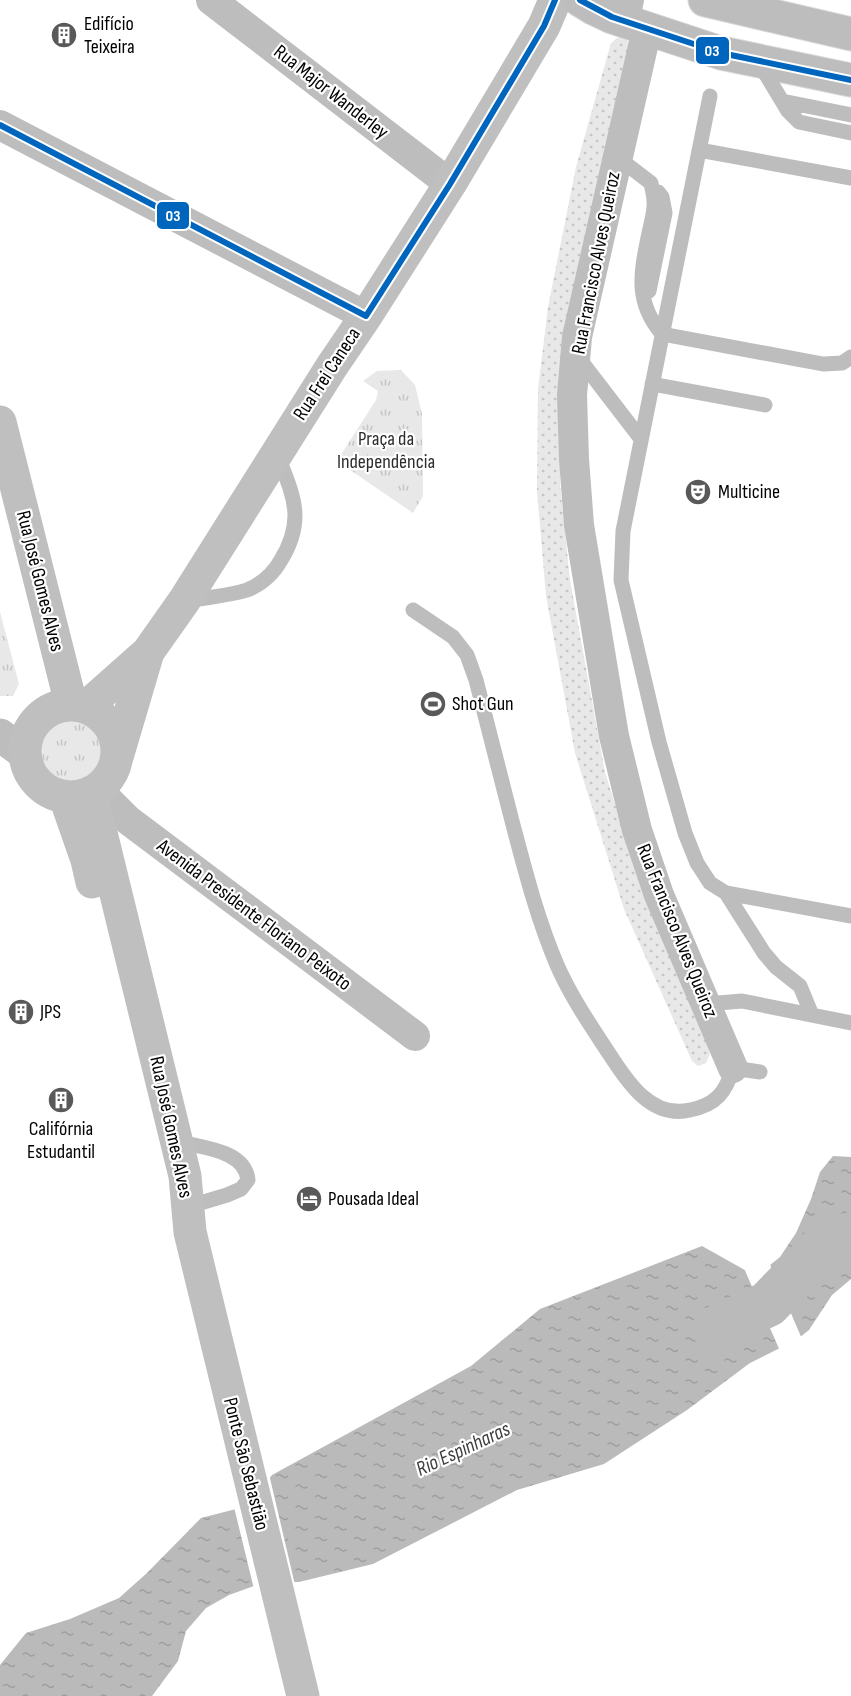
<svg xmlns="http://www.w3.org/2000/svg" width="851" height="1696" font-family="'Sofia Sans Condensed',sans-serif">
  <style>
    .grass { fill: url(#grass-dots) }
    .park { fill: url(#park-tufts) }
    .water { fill: url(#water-ripples) }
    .pier { fill: #fff }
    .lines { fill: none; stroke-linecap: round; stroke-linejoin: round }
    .river { stroke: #bababa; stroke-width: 46 }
    .primary-casing { stroke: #dbdbdb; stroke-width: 35 }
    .service { stroke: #bdbdbd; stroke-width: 15 }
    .minor { stroke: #bdbdbd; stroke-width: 30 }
    .tertiary { stroke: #bdbdbd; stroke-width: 33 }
    .secondary { stroke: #bfbfbf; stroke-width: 33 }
    .primary { stroke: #bdbdbd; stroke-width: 33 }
    .bus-1-casing { stroke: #fff; stroke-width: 10 }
    .bus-1 { stroke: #0065bd; stroke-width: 6 }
    .labels { text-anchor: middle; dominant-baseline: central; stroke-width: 4.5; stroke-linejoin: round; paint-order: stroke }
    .poi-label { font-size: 20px; fill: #000; stroke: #fff; text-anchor: start }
    .street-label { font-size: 20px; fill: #000; stroke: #fff }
    .park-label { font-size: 20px; fill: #2c2c2c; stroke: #fff }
    .water-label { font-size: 21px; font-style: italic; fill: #3d3d3d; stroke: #fff }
    .line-badge { stroke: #fff; stroke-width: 2 }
    .badge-label { font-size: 16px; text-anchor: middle; font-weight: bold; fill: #fff }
  </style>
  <defs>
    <pattern id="grass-dots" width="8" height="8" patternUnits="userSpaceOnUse" patternTransform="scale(1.5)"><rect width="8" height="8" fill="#e8e8e8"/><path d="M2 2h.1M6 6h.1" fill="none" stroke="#c5c5c5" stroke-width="1.8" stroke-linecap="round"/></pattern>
    <pattern id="park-tufts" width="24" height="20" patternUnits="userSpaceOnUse" patternTransform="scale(1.5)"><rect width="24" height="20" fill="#e8e8e8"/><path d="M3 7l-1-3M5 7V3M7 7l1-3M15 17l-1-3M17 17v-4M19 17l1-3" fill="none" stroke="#c5c5c5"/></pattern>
    <pattern id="water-ripples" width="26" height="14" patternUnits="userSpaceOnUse" patternTransform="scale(1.5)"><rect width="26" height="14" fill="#bababa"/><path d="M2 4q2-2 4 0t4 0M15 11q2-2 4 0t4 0" fill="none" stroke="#9e9e9e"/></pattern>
  </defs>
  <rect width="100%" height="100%" fill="#fff"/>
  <!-- grass -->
  <path class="grass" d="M619,37L626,39L630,44L560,394V485L570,580L605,772L628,846L706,1037L710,1054L706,1063L698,1066L692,1061L624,909L575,753L546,596L537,491L538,389L548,307L576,167L611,43Z"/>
  <!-- park -->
  <path class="park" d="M401,370L415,385L422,414L423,496L413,513L337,461L376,400L378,391L363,381L377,371Z
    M0,612L19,684L13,696H0Z
    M37 752a34 34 0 1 1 68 0a34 34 0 1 1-68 0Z"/>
  <!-- water -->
  <path class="water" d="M833,1156L851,1157V1279L832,1295L809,1330L794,1342L764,1270L780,1257L796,1233L811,1199L820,1172Z
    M702,1246L752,1274L782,1347L750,1363L687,1410L604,1464L517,1490L373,1564L299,1582H277L255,1496L272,1475L471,1366L540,1309Z
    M236,1509L254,1586L229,1595L206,1608L186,1631L178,1661L152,1696H0V1665L26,1633L70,1619L119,1598L147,1573L201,1518Z"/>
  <!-- pier -->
  <path class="pier" d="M769,1262L802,1339L795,1345L791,1343L780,1351L743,1266L753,1271L761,1272L769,1290L761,1270Z
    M269,1474L295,1585L275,1584L254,1589L234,1507L251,1497Z"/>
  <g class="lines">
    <!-- river -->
    <path class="river" d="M715,1329L768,1304L824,1246L851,1235"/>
    <defs>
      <path id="primary" d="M580,0L593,8L612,17L721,53L851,80
        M705,0L851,34"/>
    </defs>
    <!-- primary casing -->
    <use href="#primary" class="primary-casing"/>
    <!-- service -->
    <path class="service" d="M759,63L788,111L799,122L851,133
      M710,96L623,531L621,580L659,742L685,833L697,863L710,883L726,893L851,916
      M782,101L851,115
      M699,150L851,178
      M617,157L651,183C652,189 654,195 654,201C655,211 651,223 649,233C641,272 634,301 662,334L823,364L842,363L851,357
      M649,291L665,213L662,197L658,192
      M578,357L641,439
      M652,384L765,405
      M187,601C204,598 232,595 247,590C262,584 273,574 281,560C306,519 293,495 277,454
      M413,610L453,637L467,655L476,680C488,727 500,774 512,821C525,870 537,918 557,965C571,997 591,1026 610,1055C628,1083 652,1119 690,1110C716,1105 726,1092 733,1068L760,1072
      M726,893L764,953L776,967L800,986L812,1015
      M706,1004L742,1001L851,1023
      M177,1141C200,1148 245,1149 248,1180L241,1189L227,1195L187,1207"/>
    <!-- minor -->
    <path class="minor" d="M211,0L450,184
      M624,21L629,0
      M647,29L577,337L572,395L574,459L579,525L614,736L637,830L659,895L733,1068
      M0,125L366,316
      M97,789L128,820L415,1036"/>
    <!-- tertiary -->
    <path class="tertiary" d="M0,735L24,753"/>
    <!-- secondary -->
    <path class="secondary" d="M0,422L71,704
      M25 751a46 46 0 1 1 92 0a46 46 0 1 1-92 0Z
      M86,707L148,652L184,601L332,366L366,316L450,184L544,26L555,0
      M117,757L148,652
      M91,792L185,1176L190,1232L303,1696
      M65,797L87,860L92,882"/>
    <!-- primary -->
    <use href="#primary" class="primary"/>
    <defs>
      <path id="bus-1" d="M580,0L612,17L721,53L851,80
        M0,125L366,316L450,184L544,26L555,0"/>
    </defs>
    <!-- bus-1 casing -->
    <use href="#bus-1" class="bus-1-casing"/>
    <!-- bus-1 -->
    <use href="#bus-1" class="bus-1"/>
  </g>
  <!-- icons -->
  <defs>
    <symbol id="building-disc" viewBox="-11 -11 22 22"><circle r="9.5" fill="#595959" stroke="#fff"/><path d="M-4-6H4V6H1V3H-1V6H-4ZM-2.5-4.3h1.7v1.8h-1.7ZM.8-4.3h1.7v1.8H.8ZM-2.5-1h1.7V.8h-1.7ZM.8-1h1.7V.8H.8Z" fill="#fff"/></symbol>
    <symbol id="theatre-disc" viewBox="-11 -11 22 22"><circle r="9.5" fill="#595959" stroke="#fff"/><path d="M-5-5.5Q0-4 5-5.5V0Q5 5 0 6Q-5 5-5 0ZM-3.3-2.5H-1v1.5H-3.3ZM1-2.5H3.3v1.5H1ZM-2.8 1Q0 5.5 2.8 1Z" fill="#fff"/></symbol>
    <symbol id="stadium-disc" viewBox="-11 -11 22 22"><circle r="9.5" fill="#595959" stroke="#fff"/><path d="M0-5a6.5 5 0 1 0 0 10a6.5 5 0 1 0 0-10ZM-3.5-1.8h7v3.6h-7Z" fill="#fff"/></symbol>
    <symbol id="hotel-disc" viewBox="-11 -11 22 22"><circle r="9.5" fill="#595959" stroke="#fff"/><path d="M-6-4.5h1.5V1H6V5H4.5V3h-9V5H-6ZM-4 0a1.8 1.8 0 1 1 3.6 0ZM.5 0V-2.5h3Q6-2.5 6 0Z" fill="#fff"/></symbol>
  </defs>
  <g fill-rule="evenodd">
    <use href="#building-disc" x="49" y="20" width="30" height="30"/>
    <use href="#theatre-disc" x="683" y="477" width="30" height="30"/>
    <use href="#stadium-disc" x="418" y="689" width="30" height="30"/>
    <use href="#building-disc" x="6" y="997" width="30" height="30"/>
    <use href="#building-disc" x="46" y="1085" width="30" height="30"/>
    <use href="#hotel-disc" x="294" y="1184" width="30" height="30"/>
  </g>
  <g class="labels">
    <!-- poi labels -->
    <g class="poi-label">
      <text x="84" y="24">Edifício<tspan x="84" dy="23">Teixeira</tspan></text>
      <text x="718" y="492">Multicine</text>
      <text x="452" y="704">Shot Gun</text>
      <text x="40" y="1012">JPS</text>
      <text x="61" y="1129" text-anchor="middle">Califórnia<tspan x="61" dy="23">Estudantil</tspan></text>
      <text x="328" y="1199">Pousada Ideal</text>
    </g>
    <!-- street labels -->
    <g class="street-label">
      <text transform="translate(331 92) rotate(38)">Rua Major Wanderley</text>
      <text transform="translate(596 263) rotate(-79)">Rua Francisco Alves Queiroz</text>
      <text transform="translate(327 374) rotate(-57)">Rua Frei Caneca</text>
      <text transform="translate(40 581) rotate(76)">Rua José Gomes Alves</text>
      <text transform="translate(254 915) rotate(37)">Avenida Presidente Floriano Peixoto</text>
      <text transform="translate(677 931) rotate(68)">Rua Francisco Alves Queiroz</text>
      <text transform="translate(171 1127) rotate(78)">Rua José Gomes Alves</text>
      <text transform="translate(246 1464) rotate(76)">Ponte São Sebastião</text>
    </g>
    <!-- park labels -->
    <g class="park-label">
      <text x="386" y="439">Praça da<tspan x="386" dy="23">Independência</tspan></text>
    </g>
    <!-- water labels -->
    <g class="water-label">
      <text transform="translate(463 1449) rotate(-25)">Rio Espinharas</text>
    </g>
  </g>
  <g class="line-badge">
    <rect x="695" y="36" width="35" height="29" rx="6" fill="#0065bd"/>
    <rect x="156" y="201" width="34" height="29" rx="6" fill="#0065bd"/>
  </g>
  <g class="badge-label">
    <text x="712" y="56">03</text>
    <text x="173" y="221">03</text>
  </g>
</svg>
